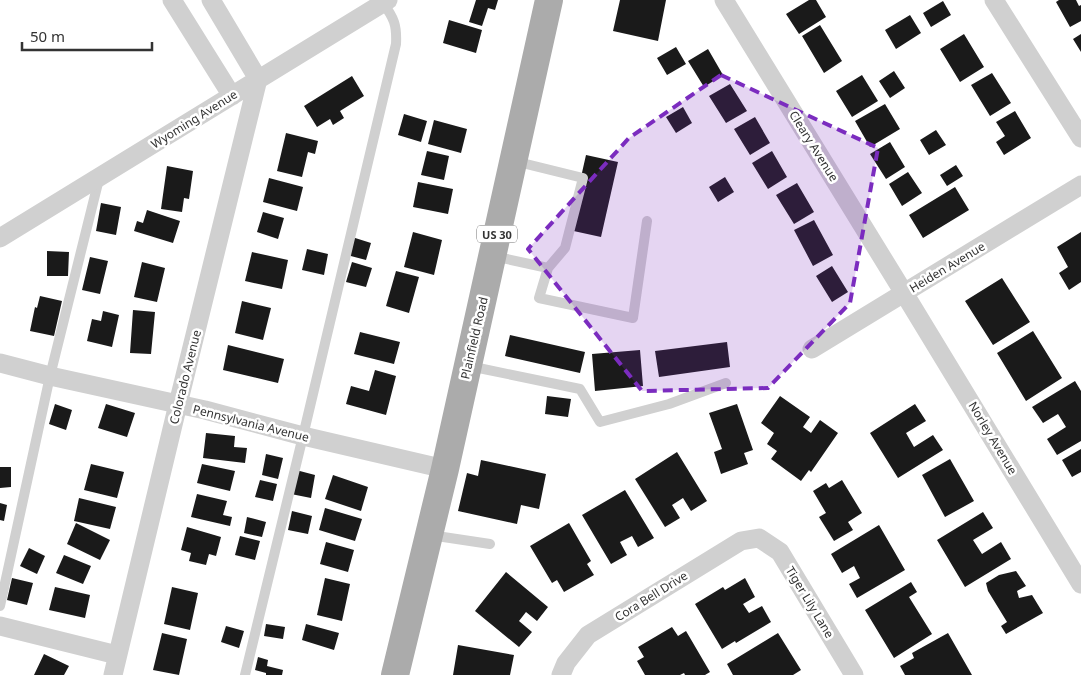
<svg xmlns="http://www.w3.org/2000/svg" width="1081" height="675" font-family="'Noto Sans',sans-serif">
  <style>
    .building { fill: #1a1a1a }
    .lines { fill: none; stroke-linecap: round; stroke-linejoin: round }
    .service { stroke: #d0d0d0; stroke-width: 10 }
    .minor { stroke: #d0d0d0; stroke-width: 19 }
    .primary { stroke: #ababab; stroke-width: 28 }
    .marked { fill: #7b2cbf; fill-opacity: 0.2; stroke: #7b2cbf; stroke-width: 4; stroke-dasharray: 10 6; stroke-linejoin: round }
    .labels { text-anchor: middle; dominant-baseline: central; stroke-width: 5; stroke-linejoin: round; paint-order: stroke }
    .shield { fill: #fff; stroke: #707070; stroke-width: 1 }
    .shield-label { font-size: 11px; font-weight: bold; fill: #333 }
    .street-label { font-size: 12px; fill: #333; stroke: #fff }
  </style>
  <rect width="100%" height="100%" fill="#fff"/>
  <!-- building -->
  <path class="building" d="M476,0H498L495,10L488,8L482,26L469,22Z
    M620,0H666L658,41L613,31Z
    M809,0H816L826,17L799,34L786,14Z
    M1059,0H1076L1079,6L1081,5V21L1070,27L1056,2Z
    M943,1L951,15L931,27L923,13Z
    M910,15L921,33L896,49L885,30Z
    M449,20L482,30L476,53L443,43Z
    M820,25L842,61L824,73L802,36Z
    M964,34L984,67L960,82L940,49Z
    M1081,34V52L1073,39Z
    M676,47L686,64L667,75L657,58Z
    M708,49L723,75L704,87L688,61Z
    M894,71L905,88L890,98L879,81Z
    M992,73L1011,103L990,116L971,85Z
    M862,75L878,101L852,117L836,91Z
    M352,76L364,96L340,111L344,118L333,125L330,119L317,127L304,106Z
    M730,84L747,111L726,123L709,96Z
    M885,104L900,129L870,147L855,121Z
    M683,107L692,123L676,133L666,117Z
    M1015,111L1031,138L1004,155L996,142L1005,136L996,122Z
    M404,114L427,121L421,142L398,135Z
    M755,117L770,143L750,155L734,129Z
    M434,120L467,129L461,153L428,144Z
    M936,130L946,145L929,155L920,140Z
    M286,133L318,141L315,154L308,152L302,177L277,171Z
    M890,142L905,167L886,179L870,154Z
    M427,151L449,156L444,180L421,175Z
    M772,151L787,177L768,189L752,163Z
    M586,155L618,162L601,237L569,230Z
    M956,165L963,176L947,186L940,175Z
    M167,166L193,171L189,199L184,198L182,212L161,209Z
    M908,172L922,193L902,206L889,184Z
    M725,177L734,192L718,202L709,187Z
    M269,178L303,187L297,211L263,202Z
    M418,182L453,189L448,214L413,207Z
    M797,183L814,212L794,224L776,195Z
    M955,187L969,210L923,238L909,215Z
    M101,203L121,207L116,235L96,231Z
    M147,210L180,221L173,243L134,231L137,221L143,223Z
    M263,212L284,218L278,239L257,232Z
    M814,220L833,255L813,266L794,230Z
    M413,232L442,240L434,275L404,267Z
    M1081,232V282L1069,290L1059,273L1068,267L1057,247Z
    M352,237L371,243L366,260L347,255Z
    M307,249L328,254L324,275L302,270Z
    M47,251L69,252L68,276H47Z
    M252,252L288,260L282,289L245,281Z
    M90,257L108,261L100,294L82,290Z
    M142,262L165,268L157,302L134,297Z
    M352,262L372,268L366,287L346,282Z
    M832,266L848,292L832,302L816,276Z
    M396,271L419,277L409,313L386,306Z
    M1002,278L1030,322L993,345L965,301Z
    M40,296L62,301L54,336L30,331L35,307L37,308Z
    M242,301L271,308L263,340L235,333Z
    M133,310L155,312L151,354L130,353Z
    M103,311L119,315L112,347L87,341L92,319L101,321Z
    M1033,331L1062,378L1026,401L997,353Z
    M360,332L400,342L394,364L354,354Z
    M510,335L585,352L580,373L505,356Z
    M727,342L730,367L659,377L655,351Z
    M228,345L284,359L278,383L223,370Z
    M640,350L643,386L595,391L592,354Z
    M375,370L396,376L386,415L346,404L351,386L369,391Z
    M1075,381L1081,391V441L1057,455L1047,439L1066,427L1058,414L1043,423L1032,407Z
    M547,396L571,399L568,417L545,414Z
    M780,396L810,417L803,427L811,433L820,420L838,433L811,472L809,470L801,481L771,459L777,451L767,444L774,433L761,423Z
    M55,404L72,410L66,430L49,424Z
    M106,404L135,413L127,437L98,428Z
    M737,404L753,450L744,453L748,464L721,474L714,452L722,449L709,413Z
    M915,404L926,421L906,433L914,447L933,435L943,450L898,478L870,433Z
    M206,433L235,436L234,447L247,448L245,463L203,458Z
    M1081,449V472L1072,477L1062,460Z
    M677,452L707,501L691,511L683,498L672,505L680,518L665,527L635,479Z
    M266,454L283,458L278,479L262,475Z
    M950,459L974,501L945,517L922,475Z
    M481,460L546,474L539,509L521,505L517,524L458,511L467,473L478,476Z
    M91,464L124,472L117,498L84,490Z
    M202,464L235,471L230,491L197,483Z
    M0,467H11V487L0,488Z
    M296,470L315,475L311,498L291,494Z
    M333,475L368,487L361,511L325,499Z
    M260,480L277,484L273,501L255,497Z
    M842,480L862,513L848,522L853,530L834,541L819,517L826,513L813,491L826,483L829,488Z
    M625,490L654,538L638,547L632,536L620,542L627,555L611,564L582,515Z
    M197,494L227,501L223,515L232,517L230,526L191,517Z
    M79,498L116,507L110,529L74,521Z
    M0,503L7,505L4,521L0,520Z
    M325,508L362,519L355,541L319,530Z
    M292,511L312,516L308,534L288,530Z
    M983,512L993,528L973,540L982,554L1001,542L1011,559L965,587L937,540Z
    M247,517L266,522L262,537L244,533Z
    M76,523L110,540L100,560L67,544Z
    M569,523L591,561L587,564L594,575L564,592L557,580L552,583L530,546Z
    M879,525L905,570L857,598L849,584L860,578L854,566L842,573L831,554Z
    M187,527L221,537L216,556L209,554L206,565L189,561L191,553L181,550Z
    M240,536L260,541L255,560L235,555Z
    M326,542L354,550L348,572L320,564Z
    M29,548L45,556L37,574L20,566Z
    M64,555L91,566L83,584L56,573Z
    M1016,571L1026,586L1017,591L1019,598L1032,595L1043,613L1006,634L1001,626L1007,622L988,591L986,583L999,575Z
    M506,572L548,607L537,621L526,612L519,621L532,632L519,647L475,611Z
    M12,578L33,583L27,605L7,600Z
    M325,578L350,584L342,621L317,615Z
    M745,578L755,597L743,604L749,613L762,606L771,622L736,643L735,641L722,649L695,604L723,587L725,590Z
    M911,582L917,592L909,597L932,634L894,658L865,610Z
    M55,587L90,595L85,618L49,610Z
    M172,587L198,593L190,630L164,624Z
    M266,624L285,627L283,639L264,636Z
    M306,624L339,633L334,650L302,640Z
    M226,626L244,631L239,648L221,642Z
    M672,627L678,636L686,631L710,672L705,675H685L684,673L680,675H645L637,661L644,657L638,647Z
    M162,633L187,639L179,675L153,670Z
    M778,633L801,670L793,675H733L727,664Z
    M948,633L972,675H905L900,666L914,658L912,653Z
    M458,645L514,655L510,675H453Z
    M44,654L69,666L64,675H34Z
    M258,657L268,660L267,666L283,670L282,675H266V673L255,670Z"/>
  <g class="lines">
    <!-- service -->
    <path class="service" d="M514,161L583,178L565,248L548,268
      M493,256L548,268L539,298L633,318L647,221
      M469,366L580,389L600,422L669,404L726,383
      M430,535L490,544
      M0,606L50,376L99,179
      M245,675L303,436L396,44C397,25 394,18 383,3"/>
    <!-- minor -->
    <path class="minor" d="M172,0L232,96
      M724,0L904,293L1081,584
      M994,0L1081,138
      M0,238L388,0
      M812,349L1081,185
      M0,363L50,376L205,410L303,436L445,469
      M0,626L117,655
      M113,675L178,404L258,79L211,0
      M561,675L566,663L588,635L741,541L759,538L780,552L854,675"/>
    <!-- primary -->
    <path class="primary" d="M395,675L445,469L549,0"/>
  </g>
  <!-- marked area -->
  <path class="marked" d="M721,75L878,148L850,303L768,388L642,391L528,249L629,138Z"/>
  <g class="labels">
    <!-- shield labels -->
    <rect class="shield" x="477" y="225.5" width="40" height="17" rx="4"/>
    <g class="shield-label">
      <text x="497" y="234">US 30</text>
    </g>
    <!-- street labels -->
    <g class="street-label">
      <text transform="translate(194 119) rotate(-32)">Wyoming Avenue</text>
      <text transform="translate(814 146) rotate(58)">Cleary Avenue</text>
      <text transform="translate(947 267) rotate(-31)">Heiden Avenue</text>
      <text transform="translate(474 338) rotate(-77)">Plainfield Road</text>
      <text transform="translate(185 377) rotate(-76)">Colorado Avenue</text>
      <text transform="translate(251 423) rotate(14)">Pennsylvania Avenue</text>
      <text transform="translate(993 438) rotate(59)">Norley Avenue</text>
      <text transform="translate(651 596) rotate(-32)">Cora Bell Drive</text>
      <text transform="translate(810 602) rotate(59)">Tiger Lily Lane</text>
    </g>
  </g>
  <!-- scale -->
  <path d="M22 42v8h130v-8" fill="none" stroke="#333333" stroke-width="2.5"/>
  <text x="30" y="42" font-size="15" fill="#333333" stroke="#ffffff" stroke-width="4" paint-order="stroke">50 m</text>
</svg>
